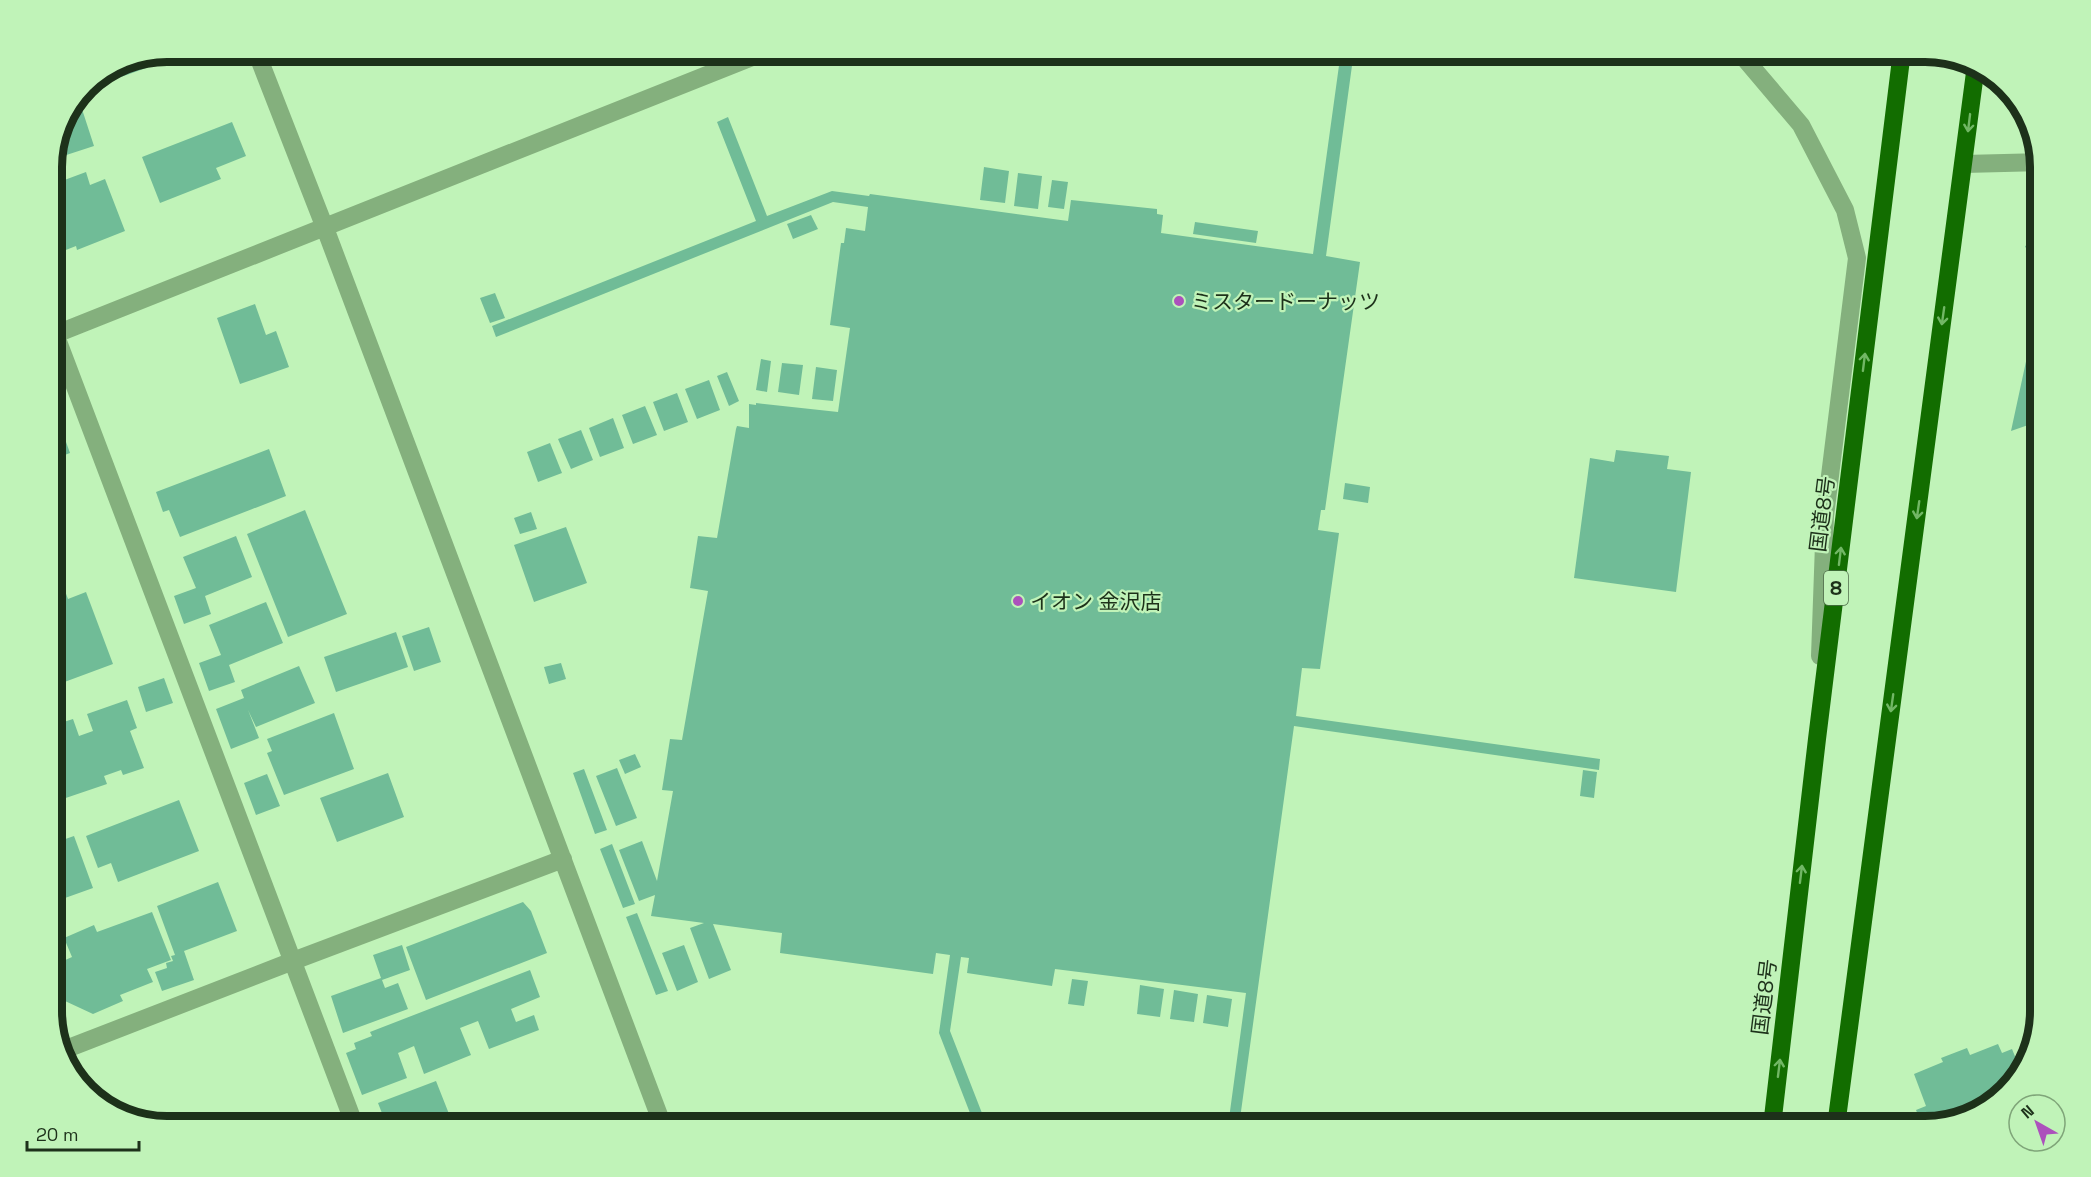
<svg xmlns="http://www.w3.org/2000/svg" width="2091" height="1177" font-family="'Space Grotesk','Noto Sans JP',sans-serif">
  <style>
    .building { fill: #70bc97 }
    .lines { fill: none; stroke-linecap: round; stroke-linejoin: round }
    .minor { stroke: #84b07d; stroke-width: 18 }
    .highway { stroke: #126d00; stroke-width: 18 }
    .oneway { stroke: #72b765 }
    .poi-dot { fill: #ac51bc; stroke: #c0f3b8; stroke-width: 2 }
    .labels { text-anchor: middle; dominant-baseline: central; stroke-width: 4.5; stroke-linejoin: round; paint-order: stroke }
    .shield { fill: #c0f3b8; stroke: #4e6b49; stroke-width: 1.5 }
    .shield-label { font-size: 20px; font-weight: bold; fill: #1d311a }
    .poi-label { font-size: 21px; fill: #1d311a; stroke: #c0f3b8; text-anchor: start }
    .street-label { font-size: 21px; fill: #1d311a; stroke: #c0f3b8 }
    .rim { fill: none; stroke: #1d311a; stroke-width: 8 }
  </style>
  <rect width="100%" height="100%" fill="#c0f3b8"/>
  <!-- building -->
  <path class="building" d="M1341,51H1354L1326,256L1360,262L1325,510H1321L1318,530L1339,533L1320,669L1302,668L1296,716L1600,759L1599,770L1294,726L1239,1126H1228L1246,993L1055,969L1052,986L967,973L969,958L961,957L950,1031L987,1126H975L939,1033L950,955L936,953L933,974L780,953L782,933L713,924L731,970L709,979L690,928L704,923L651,916L655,895L639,901L619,850L642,841L657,881L673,791L662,790L670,739L682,740L708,591L690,588L698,536L717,538L736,429L737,426L749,428V404L756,405V403L838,412L850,328L830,325L841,243H844L846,228L865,231L868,207L833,202L496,337L492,326L756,221L717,122L728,117L767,216L832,191L869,196L870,194L1068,221L1071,200L1157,209V214L1163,215L1161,233L1313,254Z
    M141,56L146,68L82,91L85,85L123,60Z
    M80,103L94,146L51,160L76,104Z
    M232,122L246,156L216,168L221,179L160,203L142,157Z
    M984,167L1009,171L1005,203L980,200Z
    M86,172L90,185L105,179L125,231L77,250L76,246L53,255L51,249V185Z
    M1018,173L1042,176L1038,209L1014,206Z
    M1052,180L1068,182L1064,209L1048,207Z
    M811,215L818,229L793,239L787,224Z
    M1195,222L1258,231L1256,243L1193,234Z
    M2040,240V280L2025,246Z
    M495,293L505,318L490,323L480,298Z
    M255,304L266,335L276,331L289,367L240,384L217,318Z
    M2040,328V421L2011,431L2033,329Z
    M761,359L771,361L767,392L756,390Z
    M782,363L803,365L799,395L778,392Z
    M816,367L837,370L833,401L812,399Z
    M727,372L739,401L729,406L717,376Z
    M709,380L720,410L697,419L685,389Z
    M677,393L688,422L664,431L653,402Z
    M51,406H53L70,453L51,460Z
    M645,406L657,435L633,444L622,415Z
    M613,418L624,448L600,457L589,428Z
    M581,430L593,460L571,469L558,439Z
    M2039,439L2040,469L2032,472Z
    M550,443L562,473L538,482L527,452Z
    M269,449L286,496L180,537L169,510L163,512L156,492Z
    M1616,450L1669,456L1667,469L1691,472L1676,592L1574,578L1590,458L1614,462Z
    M1345,483L1370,487L1368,503L1343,499Z
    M305,510L347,614L288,637L247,534Z
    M531,512L537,529L520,534L514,518Z
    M566,527L587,583L534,602L514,545Z
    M236,536L252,577L205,596L211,614L184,624L174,596L196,588L183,557Z
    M65,591L68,599L86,592L113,664L51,687V596Z
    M266,602L283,643L229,665L235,682L209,691L199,663L221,655L209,625Z
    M429,627L441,662L414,671L402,636Z
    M396,632L408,667L336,692L324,657Z
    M561,663L566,679L549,684L544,667Z
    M299,666L315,703L256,727L248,710L259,738L231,749L216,709L244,698L241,690Z
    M164,678L173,703L146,712L138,687Z
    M2040,680V724L2029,695L2037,692L2033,682Z
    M127,700L137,728L130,731L144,768L123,775L121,770L104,776L107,784L51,803V726L73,719L79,736L93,731L87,714Z
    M334,713L354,769L284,795L267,753L272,751L267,739Z
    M635,754L641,767L625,774L619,760Z
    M617,768L637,818L616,826L596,776Z
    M584,769L607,830L595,834L573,773Z
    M1583,770L1597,772L1594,798L1580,796Z
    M388,773L404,817L337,842L320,798Z
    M267,774L280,806L256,815L244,783Z
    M179,800L199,851L118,882L111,863L98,868L86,836Z
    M74,836L93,888L51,903V844Z
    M612,844L635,904L623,908L600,849Z
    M218,882L237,931L184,951L194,980L162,991L155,972L167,968L166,963L173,961L171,956L175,955L157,906Z
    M523,902L531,911L547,953L426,1000L406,947Z
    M152,912L171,960L147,969L153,982L120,995L123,1001L93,1014L65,1001L52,966L72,957L64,938L94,925L97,932Z
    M637,913L668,991L656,995L626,917Z
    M402,945L410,970L382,980L385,988L398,983L408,1009L343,1033L331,996L381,978L373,955Z
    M684,945L698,982L677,991L662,953Z
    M530,970L540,997L511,1009L516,1022L534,1015L539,1030L489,1049L478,1021L460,1028L471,1055L424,1074L414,1046L398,1053L407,1078L362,1095L346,1053L356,1049L354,1043L372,1036L370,1032Z
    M1072,979L1088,981L1084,1006L1068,1004Z
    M1140,985L1164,989L1160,1017L1137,1014Z
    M1174,990L1198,994L1194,1022L1170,1019Z
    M1207,995L1232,999L1228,1027L1203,1023Z
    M1998,1044L2002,1053L2012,1049L2021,1071L1982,1110L1924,1126H1906L1920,1120L1916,1110L1926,1106L1914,1074L1943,1062L1941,1058L1967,1048L1970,1055Z
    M436,1081L453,1124L447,1126H387L378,1103Z"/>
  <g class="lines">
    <!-- minor -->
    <path class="minor" d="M256,51L325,228L663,1126
      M1736,51L1745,59L1801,125L1845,210L1857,258L1825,516L1820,656
      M1964,164L2040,162
      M51,323L355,1126
      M51,336L767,51
      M61,1051L293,961L563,859"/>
    <!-- highway -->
    <path class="highway" d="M1772,1126L1817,739L1902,51
      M1836,1126L1976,65"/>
  </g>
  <!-- one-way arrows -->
  <defs><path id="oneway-shaft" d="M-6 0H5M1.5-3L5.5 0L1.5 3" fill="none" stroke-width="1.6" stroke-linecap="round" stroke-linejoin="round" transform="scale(1.5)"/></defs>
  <g class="oneway">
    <use href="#oneway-shaft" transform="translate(1969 123) rotate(97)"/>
    <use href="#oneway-shaft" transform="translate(1943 316) rotate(98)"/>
    <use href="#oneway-shaft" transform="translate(1864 362) rotate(-83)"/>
    <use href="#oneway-shaft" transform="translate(1918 510) rotate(98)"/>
    <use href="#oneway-shaft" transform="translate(1840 556) rotate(-83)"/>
    <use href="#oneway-shaft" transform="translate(1892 703) rotate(98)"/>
    <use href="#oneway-shaft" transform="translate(1801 874) rotate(-83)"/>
    <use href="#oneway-shaft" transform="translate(1779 1068) rotate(-83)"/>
  </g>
  <!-- markers -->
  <g class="poi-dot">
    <circle cx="1179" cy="301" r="6"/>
    <circle cx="1018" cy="601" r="6"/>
  </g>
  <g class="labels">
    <!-- shield labels -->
    <rect class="shield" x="1824" y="571" width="24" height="34" rx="4.5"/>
    <g class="shield-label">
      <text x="1836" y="588">8</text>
    </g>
    <!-- poi labels -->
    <g class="poi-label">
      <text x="1191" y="301">ミスタードーナッツ</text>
      <text x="1030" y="601">イオン 金沢店</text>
    </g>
    <!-- street labels -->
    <g class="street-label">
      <text transform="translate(1822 514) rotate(-83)">国道8号</text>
      <text transform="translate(1764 997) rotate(-83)">国道8号</text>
    </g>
  </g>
  <!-- crop -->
  <path d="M0 0H2091V1177H0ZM167 62H1925A105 105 0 0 1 2030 167V1011A105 105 0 0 1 1925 1116H167A105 105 0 0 1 62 1011V167A105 105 0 0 1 167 62Z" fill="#c0f3b8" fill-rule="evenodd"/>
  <path class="rim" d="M167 62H1925A105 105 0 0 1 2030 167V1011A105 105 0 0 1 1925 1116H167A105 105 0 0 1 62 1011V167A105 105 0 0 1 167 62Z"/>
  <!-- north arrow -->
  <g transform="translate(2037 1123) rotate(320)"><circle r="28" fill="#c0f3b8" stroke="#7fa579" stroke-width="1.5"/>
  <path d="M0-4.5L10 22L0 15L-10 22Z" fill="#ac51bc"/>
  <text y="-9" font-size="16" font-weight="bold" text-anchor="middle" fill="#1d311a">N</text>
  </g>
  <!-- scale -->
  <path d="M27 1141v9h112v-9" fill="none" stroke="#1d311a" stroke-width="3"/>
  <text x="36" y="1141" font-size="18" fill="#1d311a" stroke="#c0f3b8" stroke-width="4.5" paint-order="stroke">20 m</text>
</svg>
